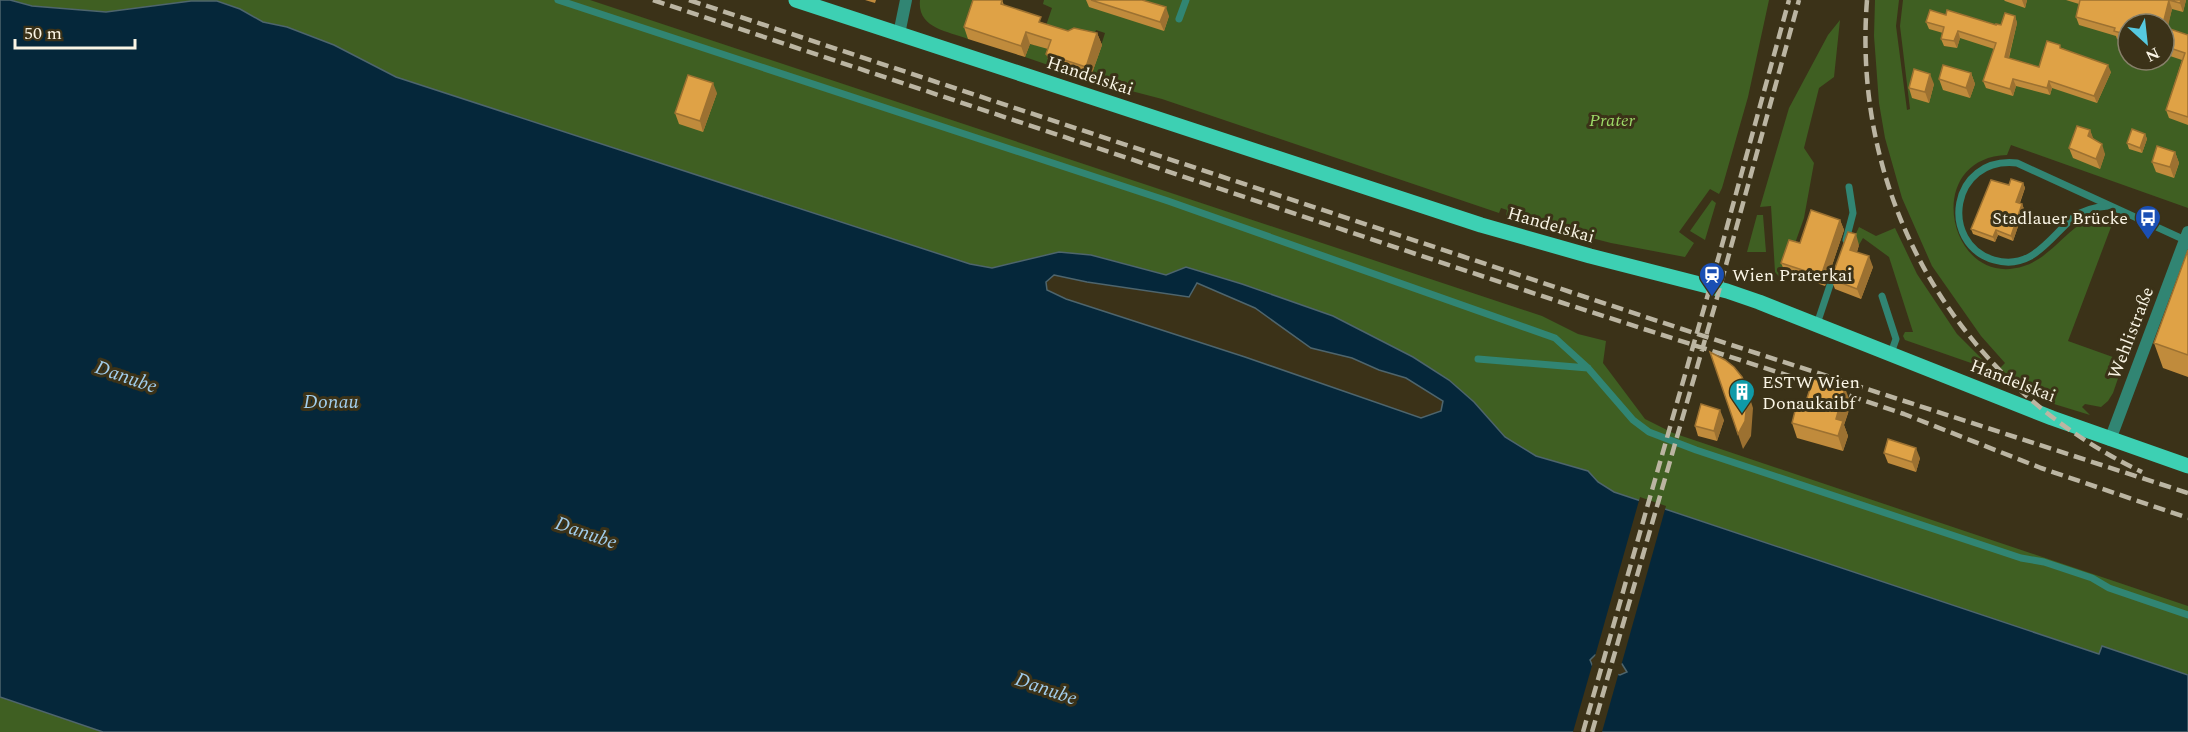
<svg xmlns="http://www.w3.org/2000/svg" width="2188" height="732" font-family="Spectral,serif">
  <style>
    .green { fill: #3f5f22; fill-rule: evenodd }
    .water { fill: #05273a; stroke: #4e656d; stroke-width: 1.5; fill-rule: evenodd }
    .pier { fill: #3b3218 }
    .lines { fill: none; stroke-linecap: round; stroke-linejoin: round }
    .lane { stroke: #318573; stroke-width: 7 }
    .street { stroke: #318573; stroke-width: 12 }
    .primary { stroke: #3dd0b3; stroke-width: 15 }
    .rail { stroke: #bbb5a2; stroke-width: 4.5; stroke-dasharray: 12 6; stroke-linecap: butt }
    .wall { fill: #c08b3c }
    .shaded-wall { fill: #9c7131 }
    .building { fill: #dfa246; stroke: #9c7131; stroke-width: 1.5 }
    .labels { text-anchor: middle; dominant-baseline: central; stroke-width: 6; stroke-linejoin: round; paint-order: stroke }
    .street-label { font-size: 18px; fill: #faf5e5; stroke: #3b3218 }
    .park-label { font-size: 18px; font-style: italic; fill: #9cd967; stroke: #3b3218 }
    .poi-label { font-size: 18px; fill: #faf5e5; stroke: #3b3218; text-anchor: start }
    .water-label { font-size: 20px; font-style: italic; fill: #a2ceed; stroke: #3b3218 }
  </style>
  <rect width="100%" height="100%" fill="#3b3218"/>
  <!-- green -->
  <path class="green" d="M10,0H590L1542,316L1578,334L1606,341L1603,363L1645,419L1673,433L2188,606V675L2103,646L2100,654L1614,492L1598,482L1588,471L1536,456L1505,437L1474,402L1449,380L1413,357L1333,316L1242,284L1186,267L1166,275L1091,255L992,268L970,264L396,77L334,45L287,27L263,22L240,9L217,1H191L106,12L32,6Z
    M920,0H981L968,39C947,31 917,28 920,0Z
    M1044,0H1769L1748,97L1722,188L1719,194L1710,189L1679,232L1694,243L1685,257L1611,243L1506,216L1507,210L1501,208L1499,213L1162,99L1116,87L1091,77L1105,33L1096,30L1092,42L1060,39L1051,66L1025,57L1030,44L1039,46L1052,8L1043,4Z
    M1875,0H1899L1896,26L1907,110L1910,109L1900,26L1903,0H2188V208L2011,145L2007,155C1920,158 1949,291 2024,266C2046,259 2061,238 2079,225L2086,221L2107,220L2106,225L2111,227L2068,341L2124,361L2113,393L2108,401L2101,407L2085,404L2082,407L2090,415L2041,400L2043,394L2014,381L2000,368L2005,363L1981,336L1932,266L1902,198L1885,138L1879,103L1874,36ZM2128,24H2164V60H2128Z
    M1840,20L1834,77L1819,88L1804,148L1814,163L1804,218L1782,280L1775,272L1771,206L1760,207L1789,108L1828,35Z
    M1712,200L1716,203L1705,240L1690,231Z
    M1757,215H1763L1766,252H1747Z
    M1859,227L1876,236L1895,228L1917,274L1957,334L1994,371L1905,340L1903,336L1905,332H1913L1889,257L1863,238L1859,245L1852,242Z
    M0,697L103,732H0Z"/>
  <!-- water -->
  <path class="water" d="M0,0H10L32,6L106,12L191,1H217L240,9L263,22L287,27L334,45L396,77L970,264L992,268L1059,252L1091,255L1166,275L1186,267L1242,284L1333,316L1413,357L1449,380L1474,402L1505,437L1536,456L1588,471L1598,482L1614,492L2099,654L2102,646L2188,675V732H103L0,697ZM1054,275L1087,282L1189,297L1197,283L1255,308L1311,348L1352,358L1379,370L1406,378L1443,401L1441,411L1421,418L1245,357L1066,299L1047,290L1046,282ZM1595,655L1622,664L1627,672L1620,675L1593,667L1590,660Z"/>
  <!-- pier -->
  <path class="pier" d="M1640,497L1666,506L1621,666L1595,658L1594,660Z
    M1593,662L1594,665L1619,672L1602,732H1573Z"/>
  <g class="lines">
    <!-- lane -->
    <path class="lane" d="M558,0L1168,201L1555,338L1588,368L1633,420L1649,432L1696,450L2021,558L2044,562L2092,578L2109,588L2188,615
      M1179,19L1186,0
      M2108,206C2096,207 2084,209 2074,217C2049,238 2032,271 1994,260C1939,244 1950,156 2017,163L2185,240
      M1846,240L1853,213L1849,187
      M1882,296L1896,339L1891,353
      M1817,324L1834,273
      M1478,359L1588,368"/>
    <!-- street -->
    <path class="street" d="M899,34L906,0
      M2110,440L2188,232"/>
    <!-- primary -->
    <path class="primary" d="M796,0L1481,225L1590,256L1727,291L1759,302L2052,418L2188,466"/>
    <!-- rail -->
    <path class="rail" d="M653,0L1560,302L1827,388L1904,414L2041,468L2188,518
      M689,0L1682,329L2188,493
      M1867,0C1851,202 1960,385 2142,472
      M1583,732L1722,245L1789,0
      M1592,732L1715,305L1799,0"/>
  </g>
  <!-- wall -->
  <path class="wall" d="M865,0H876L875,3Z
    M1002,0L1004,5L1043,23L1068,31L1097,33L1102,45L1090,79L1051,66L1046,54L1048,49L1030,44L1025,57L968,39L964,27Z
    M1086,0H1142L1169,16L1164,31L1089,7Z
    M2004,0H2027L2025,8L2005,1Z
    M2066,0H2186L2183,12L2172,9L2167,28L2188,35V125L2169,118L2166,110L2182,60L2164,54V24H2128V43L2117,39L2116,36L2079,25L2076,17L2079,4Z
    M1946,15L1996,25H2001L2015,16L2017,23L2009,58L2039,67L2062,48L2111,72L2097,103L2052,88L2050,95L2016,86L2013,96L1986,88L1983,81L1994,49L1960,38L1957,48L1944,46L1941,39L1943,33L1929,29L1926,22Z
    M1971,73L1975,84L1970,98L1943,90L1939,79Z
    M1934,84L1929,103L1912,98L1909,88Z
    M717,93L703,132L679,124L675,113Z
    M2090,130L2093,139L2105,154L2100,169L2073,158L2069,148Z
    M2145,134L2147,139L2142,153L2129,149L2127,143Z
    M2175,152L2179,163L2174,178L2156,172L2152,162Z
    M2023,183L2025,188L2020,203L2022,204L2024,209L2013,241L1998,235L1995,242L1973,234L1971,229L2009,185Z
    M1840,220L1844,230L1825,286L1785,272L1781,263L1800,243Z
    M1859,245L1857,252L1873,267L1861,299L1835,289L1831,279Z
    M2188,250V377L2163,368L2154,343Z
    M1851,404L1844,425L1848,436L1843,451L1797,438L1792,423L1804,408Z
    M1724,420L1717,441L1698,436L1695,426Z
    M1884,453L1920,458L1916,472L1888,463Z"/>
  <!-- shaded-wall -->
  <path class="shaded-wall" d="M2022,0H2027L2025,8Z
    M2169,0L2172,9L2166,35L2164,31V24H2163Z
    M2181,0H2186L2183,12L2180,3Z
    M1166,7L1169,16L1164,31L1160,22Z
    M2015,16L2017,23L2007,64L2005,57Z
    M1958,31L1960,38L1957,48L1954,41Z
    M1026,32L1030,44L1025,57L1021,46Z
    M1097,33L1102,45L1090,79L1086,67Z
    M2108,65L2111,72L2097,103L2094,96Z
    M1971,73L1975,84L1970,98L1966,88Z
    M1930,74L1934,84L1929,103L1925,92Z
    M2013,79L2016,86L2013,96L2010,89Z
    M2049,81L2052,88L2050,95L2047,88Z
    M713,83L717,93L703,132L700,121Z
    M2090,130L2094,140L2088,136Z
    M2145,134L2147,139L2142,153L2140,148Z
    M2102,144L2105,154L2100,169L2096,159Z
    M2175,152L2179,163L2174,178L2170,167Z
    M2023,183L2025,188L2018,207L2016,202Z
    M2022,204L2024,209L2013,241L2011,236Z
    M1840,220L1844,230L1825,286L1821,276Z
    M1996,230L1998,235L1995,242L1993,237Z
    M1856,234L1859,245L1854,260L1850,250Z
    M1869,256L1873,267L1861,299L1857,289Z
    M1845,388L1851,404L1844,425L1848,436L1843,451L1838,436L1836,419Z
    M1748,392L1753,408L1751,436L1743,449L1738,434Z
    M1720,410L1724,420L1717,441L1714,431Z
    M1916,448L1920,458L1916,472L1912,462Z"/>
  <!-- building -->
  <path class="building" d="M973,0H1002L1001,4L1041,17L1039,22L1068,31L1074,28L1097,33L1086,67L1046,54L1051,40L1026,32L1021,46L964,27Z
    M1091,0H1142L1166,7L1160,22Z
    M2080,0H2181L2180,3L2169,0L2163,24H2128V35L2114,31L2115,28L2076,17Z
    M1930,10L1946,15L1947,10L1996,25V24L2001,25L2005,13L2015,16L2005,57L2039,67L2047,41L2060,45V48L2108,65L2094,96L2049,81L2047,88L2013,79L2010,89L1983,81L1996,43L1958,31L1954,41L1941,39L1944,27L1926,22Z
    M2164,27L2188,35V117L2166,110L2185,53L2164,46Z
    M1943,65L1971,73L1966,88L1939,79Z
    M1914,69L1930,74L1925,92L1909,88Z
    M688,75L713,83L700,121L675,113Z
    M2077,126L2090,130L2088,136L2102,144L2096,159L2069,148Z
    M2132,129L2145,134L2140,148L2127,143Z
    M2157,146L2175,152L2170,167L2152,162Z
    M2011,179L2023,183L2016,202L2022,204L2011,236L1996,230L1993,237L1971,229L1991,180L2009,185Z
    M1811,210L1840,220L1821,276L1781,263L1789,240L1800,243Z
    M1848,232L1856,234L1850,250L1869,256L1857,289L1831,279Z
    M2188,250V355L2154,343Z
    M1710,352L1725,360L1734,367L1742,377L1748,392L1745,421L1738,434Z
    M1813,379L1845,388L1836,419L1843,421L1838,436L1792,423L1796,407L1804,408Z
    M1701,404L1720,410L1714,431L1695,426Z
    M1888,439L1916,448L1912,462L1884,453Z"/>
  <!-- icons -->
  <defs>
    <symbol id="bus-pin" viewBox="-11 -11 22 30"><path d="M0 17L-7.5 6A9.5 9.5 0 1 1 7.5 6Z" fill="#1a4fb4" stroke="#3b3218"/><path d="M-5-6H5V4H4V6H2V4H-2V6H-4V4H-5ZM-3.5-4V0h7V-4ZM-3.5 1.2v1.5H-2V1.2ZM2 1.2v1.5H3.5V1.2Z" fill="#fff"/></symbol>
    <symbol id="station-pin" viewBox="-11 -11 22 30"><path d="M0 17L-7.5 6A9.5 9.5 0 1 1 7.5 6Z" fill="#1a4fb4" stroke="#3b3218"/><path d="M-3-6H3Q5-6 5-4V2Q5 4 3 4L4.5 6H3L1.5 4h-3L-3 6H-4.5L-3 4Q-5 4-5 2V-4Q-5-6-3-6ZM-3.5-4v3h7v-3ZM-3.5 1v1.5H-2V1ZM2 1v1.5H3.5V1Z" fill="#fff"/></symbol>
    <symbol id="building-pin" viewBox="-11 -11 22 30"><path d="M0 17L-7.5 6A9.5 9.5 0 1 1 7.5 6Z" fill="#0f9aa8" stroke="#3b3218"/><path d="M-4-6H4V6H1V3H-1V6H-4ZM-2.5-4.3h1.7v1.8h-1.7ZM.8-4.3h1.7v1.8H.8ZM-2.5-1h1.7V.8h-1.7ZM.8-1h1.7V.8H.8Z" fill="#fff"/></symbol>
  </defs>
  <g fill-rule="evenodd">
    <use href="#bus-pin" x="2133" y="203" width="30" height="40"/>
    <use href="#station-pin" x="1697" y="260" width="30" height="40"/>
    <use href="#building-pin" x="1727" y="377" width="30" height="40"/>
  </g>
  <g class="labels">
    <!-- street labels -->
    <g class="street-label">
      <text transform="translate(1090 76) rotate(18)">Handelskai</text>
      <text transform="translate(1551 225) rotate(16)">Handelskai</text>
      <text transform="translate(2131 333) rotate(-69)">Wehlistraße</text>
      <text transform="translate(2013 381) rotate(21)">Handelskai</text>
    </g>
    <!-- park labels -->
    <g class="park-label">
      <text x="1612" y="120">Prater</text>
    </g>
    <!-- poi labels -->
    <g class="poi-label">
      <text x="2128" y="218" text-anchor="end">Stadlauer Brücke</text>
      <text x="1732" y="275">Wien Praterkai</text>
      <text x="1762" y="382">ESTW Wien<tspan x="1762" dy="21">Donaukaibf</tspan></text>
    </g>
    <!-- water labels -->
    <g class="water-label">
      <text transform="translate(126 377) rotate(19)">Danube</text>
      <text x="331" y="402">Donau</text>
      <text transform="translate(586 533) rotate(19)">Danube</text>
      <text transform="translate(1046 689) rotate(19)">Danube</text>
    </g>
  </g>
  <!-- north arrow -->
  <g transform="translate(2146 42) rotate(153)"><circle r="28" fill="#3b3218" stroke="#87806a" stroke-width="1.5"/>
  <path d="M0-4.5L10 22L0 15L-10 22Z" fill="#56c9e0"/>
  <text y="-9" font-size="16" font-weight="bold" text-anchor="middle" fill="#faf5e5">N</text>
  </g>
  <!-- scale -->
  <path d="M15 39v9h120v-9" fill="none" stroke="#faf5e5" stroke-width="3"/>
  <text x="24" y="39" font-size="18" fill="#faf5e5" stroke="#3b3218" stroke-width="4.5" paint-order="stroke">50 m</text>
</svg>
